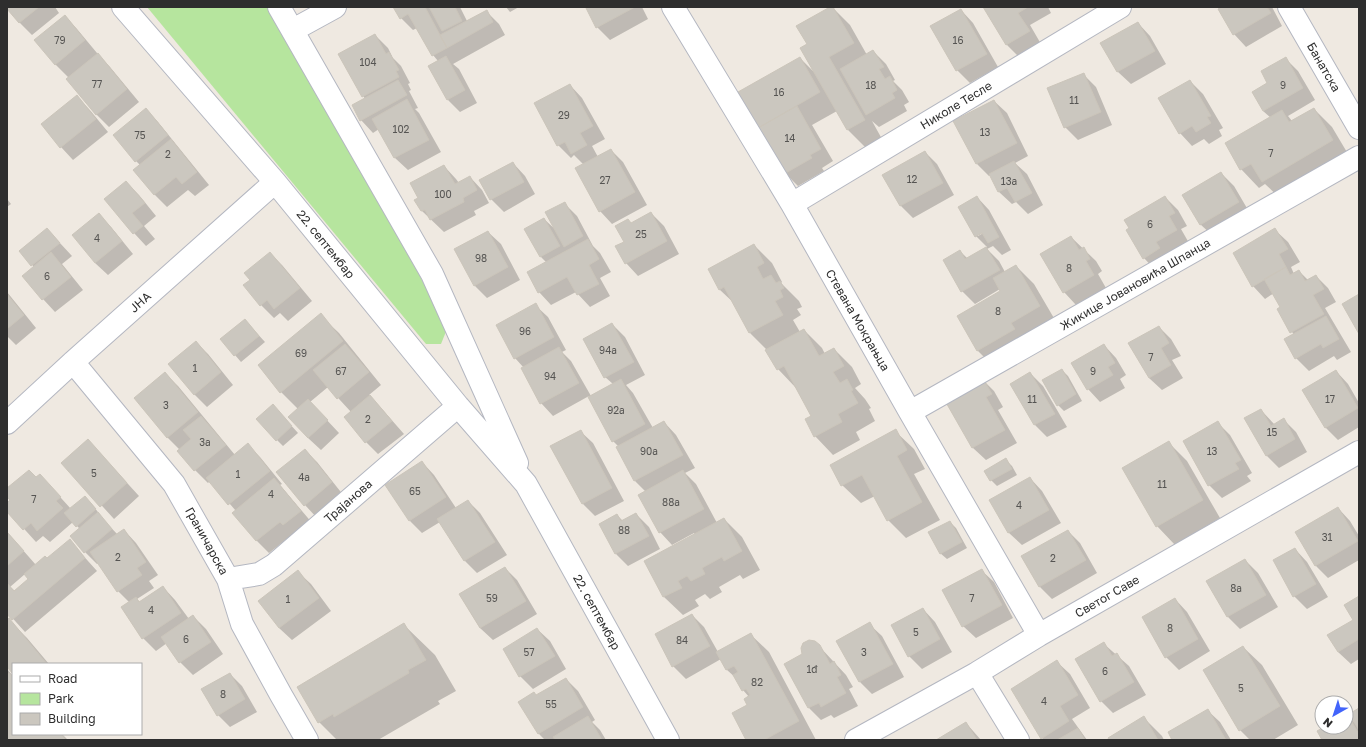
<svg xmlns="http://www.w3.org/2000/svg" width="1366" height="747" font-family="'Golos Text',sans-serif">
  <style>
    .green { fill: #b6e59e }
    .shadow { fill: #0003; fill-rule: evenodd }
    .building { fill: #cbc7bf; stroke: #cbc5ba }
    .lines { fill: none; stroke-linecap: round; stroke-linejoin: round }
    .street-casing { stroke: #b4b7c1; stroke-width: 24 }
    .street { stroke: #fff; stroke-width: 22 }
    .labels { text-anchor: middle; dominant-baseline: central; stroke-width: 3; stroke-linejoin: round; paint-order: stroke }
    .number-label { font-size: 10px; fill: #555452 }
    .street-label { font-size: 12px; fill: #2e2e2e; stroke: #fff }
  </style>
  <rect width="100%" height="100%" fill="#efe9e1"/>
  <!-- green -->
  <path class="green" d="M147,7H268L405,247L447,329L441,344H426Z"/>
  <!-- shadow -->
  <path class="shadow" d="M7,7H55L59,13L32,35L20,23Z
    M395,7H460L467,21L486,11L499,24L505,35L453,64L459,69L477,103L460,112L448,100L430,66L438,61L433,55L417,28L413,30L401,18Z
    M506,7H519L510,12Z
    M590,7H642L648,19L610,40L597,27Z
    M832,7L850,25L867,55L873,51L886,64L895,80L893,81L902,90L909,102L904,105L907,111L879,127L872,121L882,139L866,148L848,130L837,111L812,125L833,161L822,168L824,171L798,186L785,173L739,92L800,58L815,73L808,45Z
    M984,7H1048L1051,13L1030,25L1041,44L1019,57L1007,45Z
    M1224,7H1272L1282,26L1246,47L1234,34Z
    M961,10L973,23L998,67L970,83L957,70L932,27Z
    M65,16L77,29L97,53L110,67L139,102L109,127L96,114L69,78L55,64Z
    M1138,23L1150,36L1166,64L1131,84L1118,72L1102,44Z
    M375,35L388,48L393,58L401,66L410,83L408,84L411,90L409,91L418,108L415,109L419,113L441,152L408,170L395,158L379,129L373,133L361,120L365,99L340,55Z
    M1285,58L1298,71L1315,100L1288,116L1292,121L1314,109L1332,127L1351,159L1281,199L1265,184L1259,188L1241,169L1271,118L1263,111Z
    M1083,74L1096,87L1112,125L1078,140L1065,127Z
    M1190,81L1203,94L1223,128L1219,130L1222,136L1209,144L1204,139L1192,146L1180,133Z
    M570,85L582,98L605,139L592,146L598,157L611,150L623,162L647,205L612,224L600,211L584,165L574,155L571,158L558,145Z
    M77,97L89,109L108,132L73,160L61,147Z
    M994,101L1007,113L1028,156L1015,163L1027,174L1043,205L1028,214L1016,202L1012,204L999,192L991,175L989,176L977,164Z
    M146,109L158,122L209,185L195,196L188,190L167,207L155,195L134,170L140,165L136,161Z
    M925,152L937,164L954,195L913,218L901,206L884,175Z
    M513,163L525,176L535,194L504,212L491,199Z
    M444,166L456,179L459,183L470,177L482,190L489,203L474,211L476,215L444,232L422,211L416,200L420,198Z
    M1221,173L1234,186L1251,215L1213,236L1200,224Z
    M126,182L139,195L156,216L144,226L155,239L146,246L134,233Z
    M977,197L989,210L1011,250L1002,255L993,246L987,249L999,261L1005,272L1016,266L1034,284L1058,325L996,369L978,351L958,316L1001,292L1000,289L975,304L962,291L944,261L960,251L968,259L987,247L976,236ZM987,231L978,236V234Z
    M1165,197L1178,210L1187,226L1181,229L1189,243L1156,271L1144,258Z
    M7,199L11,204L7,207Z
    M564,203L577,216L593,246L600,253L611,272L600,278L610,296L590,307L576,292L551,305L539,292L546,262L541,257L544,219L557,231Z
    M651,213L664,226L679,254L638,276L626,263L625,242Z
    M99,215L111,227L133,254L108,275L95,263Z
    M47,229L72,256L62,264L83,290L55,312L43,299L23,276L34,267L20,251Z
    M1275,230L1288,242L1300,262L1291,267L1294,274L1299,271L1308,280L1316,276L1328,288L1336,302L1325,308L1351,352L1337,360L1334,356L1309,371L1296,358L1294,335L1278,310L1282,308L1274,293L1265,299L1253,286Z
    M488,232L501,244L520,280L487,298L475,286L455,250Z
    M1071,237L1096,261L1102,271L1098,274L1106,288L1076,305L1064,292Z
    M754,245L772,263L782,282L781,283L799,301L802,307L797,309L801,315L793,320L800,332L804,330L822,348L825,354L834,349L852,367L861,384L855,388L865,399L871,408L869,409L875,421L856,432L860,440L833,455L815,436L806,420L813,416L796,388L778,369L767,350L750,333L735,304L720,290L709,269Z
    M270,253L282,265L312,301L288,321L280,313L274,318L261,305L245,285L252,280Z
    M7,292L36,328L16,345L7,336Z
    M535,305L548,317L566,350L562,352L571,361L591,396L613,384L605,377L612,324L625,337L645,375L626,385L633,393L653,428L664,422L676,435L695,468L685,473L696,484L717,523L724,519L742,537L760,570L743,579L740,575L719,587L722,592L710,599L705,594L695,600L699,606L683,615L664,597L645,562L695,535L694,533L672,545L660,532L646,492L635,481L617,448L619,447L613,441L589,396L553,416L541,403L524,368L515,358Z
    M320,315L339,333L381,385L369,395L382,409L404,434L378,454L366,442L351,412L328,387L310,402L339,433L321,450L308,438L298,409L281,392L259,365Z
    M245,320L265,342L241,362L222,340Z
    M1159,327L1171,339L1181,356L1172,360L1183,378L1162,390L1149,378Z
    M196,342L208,354L233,385L207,407L194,394Z
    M1104,345L1116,358L1126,375L1120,379L1125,388L1100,402L1088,389Z
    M1062,370L1068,376L1082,401L1064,411L1058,405Z
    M1336,371L1348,384L1359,403V427L1338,440L1325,427Z
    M165,373L178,386L235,455L248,445L260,457L282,484L280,485L313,524L296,537L293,534L269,553L257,541L233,513L236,511L210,481L208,483L195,470L179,451L180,450L167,437Z
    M1030,373L1043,386L1067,427L1047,437L1035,425L1011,384Z
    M982,379L994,391L1003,407L998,410L1017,443L986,460L973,448L945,400Z
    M1261,410L1275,425L1284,420L1296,432L1307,452L1279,468L1266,455Z
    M279,412L298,433L283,446L277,440Z
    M1218,423L1230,435L1252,473L1247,476L1251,481L1222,498L1209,485L1184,442Z
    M580,431L593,443L624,501L595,516L583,504L551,447Z
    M895,431L914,449L925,469L914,474L940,520L906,538L888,520L875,496L861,503L842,485Z
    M88,440L139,496L114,519L63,463Z
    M1169,443L1187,461L1220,518L1175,545L1157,526Z
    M305,450L317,462L344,496L317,518L305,505L278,472Z
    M1006,460L1012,466L1017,475L997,486L991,480L986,471Z
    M422,462L434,475L456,508L468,501L480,513L507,555L477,573L465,561L440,522L422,533L410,521L386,486Z
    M36,478L52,488L71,509L91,503L101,516V517L118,535L124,530L136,543L158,575L149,581L154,588L137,599L140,602L163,587L175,600L189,619L193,616L206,629L223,654L193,675L180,662L167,643L156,651L143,638L122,608L130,603L118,591L99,563L97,564L85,552L80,529L73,522L50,542L43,536L36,542L7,510V504L11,500L7,495V490Z
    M1030,478L1042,491L1061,523L1022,545L1009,533L991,501Z
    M1338,508L1350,521L1359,536V560L1328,578L1316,566L1296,532Z
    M636,514L649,527L660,549L628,566L616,554L617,515L623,521Z
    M950,522L956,528L967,548L947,559L940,553Z
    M1068,531L1080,543L1097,573L1052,599L1040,587L1022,557Z
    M7,532L36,565L47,560L70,541L97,571L25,632L7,612ZM25,574L29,579L15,591L10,587Z
    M1295,549L1307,562L1328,597L1307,609L1294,596Z
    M1245,560L1258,573L1278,607L1240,629L1228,617L1208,581Z
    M505,568L517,580L537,614L493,640L480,628L460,595Z
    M981,570L994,582L1013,618L976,638L963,626Z
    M298,572L311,584L331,611L292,640L279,628Z
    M1359,597V659L1351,664L1338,652L1354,620Z
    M1175,599L1187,612L1210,651L1179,670L1166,657Z
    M923,609L935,622L952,652L922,669L909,656Z
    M692,615L704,627L718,652L750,634L769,652L816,740H747L749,697L743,690L737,679L727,670L721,659L686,679L673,666Z
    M9,620L27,638L49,664H13V672L7,665V621Z
    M869,624L882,636L904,677L872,694L860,682Z
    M404,625L435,655L456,691L438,701L440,704L378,740H337L319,722L298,687Z
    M537,629L550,641L566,669L533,689L520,676Z
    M1104,644L1129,666L1146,695L1113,713L1101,701Z
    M819,646L846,675L853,687L849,689L858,706L834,718L831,715L821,720L809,708L785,665Z
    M1243,647L1262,665L1298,725L1273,740H1250L1240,730Z
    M1057,662L1070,674L1090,708L1072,719L1087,740H1044L1042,738Z
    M7,669L13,676V734H62L68,740H11L7,735Z
    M230,674L242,686L257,712L230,727L218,715Z
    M566,679L578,691L595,720L592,722L600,730L606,740H545L539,734L520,702L537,696Z
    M1359,709V740H1323L1326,727H1346V716L1347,715L1355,723Z
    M1207,710L1220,722L1231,740H1173Z
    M1144,718L1162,736L1164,740H1110Z
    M966,723L981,740H938Z"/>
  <!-- building -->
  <path class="building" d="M7,7H39L19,23L7,9Z
    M393,7H425L447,48L432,56L408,14L400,19Z
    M429,7H455L462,21L442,31Z
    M588,7H635L596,28L586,8Z
    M830,7H833L854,43L829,57L865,120L847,130L800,48L807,44L796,26Z
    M983,7H1028L1018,13L1030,31L1006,45Z
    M1222,7H1267L1271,13L1233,35L1218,9Z
    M961,9L987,54L956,71L930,26Z
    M487,10L493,22L447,48L440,35Z
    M65,15L85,40L55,65L34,40Z
    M1138,22L1155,51L1117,72L1100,43Z
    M375,34L386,54L389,52L399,70L396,71L399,77L362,97L338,54Z
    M873,50L884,67L879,69L885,79L890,76L897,90L892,93L895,98L866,115L840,69Z
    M98,53L127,89L96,115L66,79Z
    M446,56L465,90L447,100L428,66Z
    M800,57L820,92L758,128L738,92Z
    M1286,57L1303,88L1263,111L1252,92L1267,83L1261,71Z
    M1084,73L1101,112L1064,128L1047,88Z
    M398,80L407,95L360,121L352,105Z
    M1190,80L1211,116L1207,117L1211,123L1196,132L1192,126L1179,134L1158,98Z
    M570,84L593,126L580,133L587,145L571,154L565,142L557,146L534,103Z
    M77,95L96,119L60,148L41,124Z
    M407,99L429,140L394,158L372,119Z
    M994,100L1017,143L976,164L953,121Z
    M797,106L821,149L810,155L812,158L784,174L758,128Z
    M146,108L168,135L135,162L113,135Z
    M1314,108L1333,140L1262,182L1251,164L1240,170L1225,143L1282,110L1289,122Z
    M171,139L197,172L182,184L176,177L154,195L133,170Z
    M611,149L635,192L599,212L575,168Z
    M925,151L943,183L900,206L882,175Z
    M1014,161L1032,193L1015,202L1007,188L998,192L989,174Z
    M513,162L524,182L490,200L479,180Z
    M444,165L455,184L470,176L477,190L463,198L464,202L430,220L425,210L421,211L414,200L418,198L410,183Z
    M1221,172L1239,202L1200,225L1182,195Z
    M126,181L145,203L132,213L143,226L133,234L104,199Z
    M977,196L999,237L988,243L982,233L975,237L958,207Z
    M1165,196L1175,213L1169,216L1177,230L1156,242L1160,248L1143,259L1126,230L1129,228L1124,220Z
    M565,202L583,236L564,247L545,212Z
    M651,212L667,241L625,264L615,246L624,242L615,226L628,219L631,223Z
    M99,213L122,241L95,263L72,235Z
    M544,218L560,246L540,257L524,229Z
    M47,228L60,243L31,266L19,251Z
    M1275,228L1288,249L1279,254L1286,267L1252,287L1233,253Z
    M488,231L508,267L474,286L454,249Z
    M1071,236L1079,250L1084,247L1090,259L1086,261L1094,275L1063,293L1040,254Z
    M588,239L599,259L589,265L599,284L577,295L567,277L538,293L527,272Z
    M754,244L764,263L757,267L763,279L771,275L776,283L780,281L784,288L780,290L783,297L775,301L783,315L749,333L724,287L719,290L708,269Z
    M986,247L1000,270L961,292L943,260L960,250L965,259Z
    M51,252L71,277L42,300L22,276Z
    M270,252L300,288L274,309L267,300L260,306L243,285L250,280L244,273Z
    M1016,265L1040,306L1011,323L1015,329L977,351L957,316L1000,291L993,278Z
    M1286,267L1290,275L1299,270L1305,281L1316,275L1324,289L1313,295L1324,314L1290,333L1277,309L1280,307L1264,279Z
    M7,294L24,315L7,329Z
    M1359,294V334L1342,304Z
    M536,303L554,337L514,359L496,325Z
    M321,313L343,341L280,393L258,365Z
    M1326,316L1339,339L1323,348L1321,344L1295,359L1284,339Z
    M245,319L259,336L234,356L220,339Z
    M612,323L634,362L604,378L583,339Z
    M1159,326L1169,343L1161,348L1171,365L1149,378L1128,343Z
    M804,329L819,356L834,348L844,366L833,372L840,383L847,379L853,390L851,391L858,403L838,414L842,422L814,437L805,419L811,416L784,366L777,370L765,350Z
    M196,341L221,372L194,395L168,364Z
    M345,344L369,372L337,399L313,370Z
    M1104,344L1115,363L1108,367L1113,375L1087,390L1071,363Z
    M559,347L579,383L540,404L521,368Z
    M1062,369L1076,394L1057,406L1042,380Z
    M1336,370L1358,408L1325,428L1302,390Z
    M165,372L198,412L167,438L134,398Z
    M1030,372L1055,414L1034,425L1010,384Z
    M982,377L992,394L986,397L1005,430L972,448L944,399Z
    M621,379L645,424L612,442L588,397Z
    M370,395L392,421L365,443L344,417Z
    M308,399L328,420L308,438L288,417Z
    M273,404L292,426L276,441L256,419Z
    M1261,409L1271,426L1284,418L1295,439L1266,456L1244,418Z
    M201,416L226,445L194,471L177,451L191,439L183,430Z
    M664,421L683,455L634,481L616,447Z
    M1218,421L1241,460L1235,463L1239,469L1208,486L1183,441Z
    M896,429L907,450L897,456L922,502L887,521L862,475L841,486L830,465Z
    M581,430L612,488L582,504L550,446Z
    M88,439L127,483L100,507L61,463Z
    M1169,441L1203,500L1156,527L1122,468Z
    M248,443L270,471L228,505L206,478Z
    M305,449L332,482L304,506L276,472Z
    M1006,458L1012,469L990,481L984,471Z
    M422,461L446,497L409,521L385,485Z
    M29,470L36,477L40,474L61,497L56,501L63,508L37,531L31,523L23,530L7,512V503L10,500L7,497V488Z
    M683,470L704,509L659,533L638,495Z
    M1030,477L1049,510L1008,533L989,500Z
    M274,478L301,511L283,525L280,522L256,541L232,513Z
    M85,496L96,509L76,527L64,513Z
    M468,500L495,542L464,561L437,519Z
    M1338,507L1358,541L1315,566L1295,532Z
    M98,512L112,529L84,553L70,536Z
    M636,513L649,536L615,554L599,524L617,514L621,521Z
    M724,518L742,551L724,561L722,557L702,568L705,574L691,581L687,576L678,581L682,588L663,597L644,561Z
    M950,521L962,542L940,554L928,532Z
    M124,529L146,562L137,568L142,575L117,592L90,552Z
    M1068,530L1086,560L1039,587L1021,556Z
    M7,532L24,551L7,566Z
    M70,539L85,558L12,620L7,614V583L14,591L28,579L24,574L45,556L47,558Z
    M1295,548L1316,584L1293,597L1273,560Z
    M1245,559L1266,595L1227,617L1206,581Z
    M505,567L526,601L480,628L459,594Z
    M982,569L1002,605L962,627L942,590Z
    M298,570L319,598L279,628L258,601Z
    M163,586L181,613L142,639L121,607L136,597L139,602Z
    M1359,596V639L1338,652L1327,635L1353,620L1344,605Z
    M1175,598L1198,639L1165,658L1142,617Z
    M923,608L940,639L908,657L891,625Z
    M692,614L710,646L672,667L655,634Z
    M193,615L211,642L179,663L161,637Z
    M9,618L47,664H13V674L7,667V620Z
    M870,622L893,664L859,682L836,641Z
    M404,623L426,660L408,670L409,673L334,717L333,714L318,723L297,687Z
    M537,628L555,656L519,677L503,649Z
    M751,633L799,721L764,740H746L732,713L747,705L744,699L750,695L746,689L742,691L733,675L738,672L734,666L726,670L716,652Z
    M809,640L815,641L820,645L830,664L834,661L841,675L837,677L846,693L821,707L819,703L808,708L784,664L802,654L801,648L803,643Z
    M1104,642L1112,656L1117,653L1134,682L1100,702L1075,659Z
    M1243,646L1280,706L1239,731L1203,670Z
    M1057,660L1078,695L1060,706L1069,721L1041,739L1011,689Z
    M9,673L13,677V734H61L66,740H10L7,737V674Z
    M230,673L245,699L217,716L201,689Z
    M566,678L583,707L538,734L518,702L534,692L536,695Z
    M1359,708V730L1349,714Z
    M1208,709L1226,740H1172L1168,732Z
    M1347,714L1359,734V740H1322L1317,731L1324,727H1346V715Z
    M588,716L602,740H555L553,737Z
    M1144,716L1158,740H1109L1108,738Z
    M966,722L977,740H936Z
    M1078,728L1085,740H1057Z"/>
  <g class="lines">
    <defs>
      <path id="street" d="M123,7L275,182L458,406L526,484L668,740
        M279,7L432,274L517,463
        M673,7L792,204L910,412L1039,635
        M1289,7L1359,128
        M293,30L335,7
        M792,204L1120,7
        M73,362L174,484L228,579L242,624L281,695L307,740
        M910,412L1359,157
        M7,423L73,362L275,182
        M228,579L259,574L274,565L458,406
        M977,673L1018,740
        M856,740L977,673L1039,635L1359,452"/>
    </defs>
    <!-- street casing -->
    <use href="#street" class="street-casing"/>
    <!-- street -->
    <use href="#street" class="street"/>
  </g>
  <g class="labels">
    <!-- number labels -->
    <g class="number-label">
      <text x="60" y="40">79</text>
      <text x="958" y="40">16</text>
      <text x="368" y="62">104</text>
      <text x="97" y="84">77</text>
      <text x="871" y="85">18</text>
      <text x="1283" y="85">9</text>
      <text x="779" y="92">16</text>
      <text x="1074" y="100">11</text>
      <text x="564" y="115">29</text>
      <text x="401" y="129">102</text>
      <text x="985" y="132">13</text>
      <text x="140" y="135">75</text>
      <text x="790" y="138">14</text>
      <text x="1271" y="153">7</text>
      <text x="168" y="154">2</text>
      <text x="912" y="179">12</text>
      <text x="605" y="180">27</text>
      <text x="1009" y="181">13a</text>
      <text x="443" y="194">100</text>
      <text x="1150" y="224">6</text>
      <text x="641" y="234">25</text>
      <text x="97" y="238">4</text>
      <text x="481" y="258">98</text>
      <text x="1069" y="268">8</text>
      <text x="47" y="276">6</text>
      <text x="998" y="311">8</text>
      <text x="525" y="331">96</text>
      <text x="608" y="350">94a</text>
      <text x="301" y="353">69</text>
      <text x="1151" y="357">7</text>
      <text x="195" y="368">1</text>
      <text x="341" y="371">67</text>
      <text x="1093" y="371">9</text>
      <text x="550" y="376">94</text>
      <text x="1032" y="399">11</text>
      <text x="1330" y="399">17</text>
      <text x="166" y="405">3</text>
      <text x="616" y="410">92a</text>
      <text x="368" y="419">2</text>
      <text x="1272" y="432">15</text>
      <text x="205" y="442">3a</text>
      <text x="649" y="451">90a</text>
      <text x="1212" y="451">13</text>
      <text x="94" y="473">5</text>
      <text x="238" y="474">1</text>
      <text x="304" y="477">4a</text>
      <text x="1162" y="484">11</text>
      <text x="415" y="491">65</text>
      <text x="271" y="494">4</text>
      <text x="34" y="499">7</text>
      <text x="671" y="502">88a</text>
      <text x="1019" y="505">4</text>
      <text x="624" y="530">88</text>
      <text x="1327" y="537">31</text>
      <text x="118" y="557">2</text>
      <text x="1053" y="558">2</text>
      <text x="1236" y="588">8a</text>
      <text x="492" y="598">59</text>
      <text x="972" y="598">7</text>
      <text x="288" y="599">1</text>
      <text x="151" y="610">4</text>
      <text x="1170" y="628">8</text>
      <text x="916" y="632">5</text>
      <text x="186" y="639">6</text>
      <text x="682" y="640">84</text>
      <text x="529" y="652">57</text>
      <text x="864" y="652">3</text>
      <text x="812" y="669">1đ</text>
      <text x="1105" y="671">6</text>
      <text x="757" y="682">82</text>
      <text x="1241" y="688">5</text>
      <text x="223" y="694">8</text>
      <text x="1044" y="701">4</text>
      <text x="551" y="704">55</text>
    </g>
    <!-- street labels -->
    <g class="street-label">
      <text transform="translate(1324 67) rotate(60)">Банатска</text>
      <text transform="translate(956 105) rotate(-31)">Николе Тесле</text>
      <text transform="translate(326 244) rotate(51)">22. септембар</text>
      <text transform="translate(1135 284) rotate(-30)">Жикице Јовановића Шпанца</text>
      <text transform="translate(140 302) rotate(-42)">ЈНА</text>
      <text transform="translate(858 320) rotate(60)">Стевана Мокрањца</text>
      <text transform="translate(348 501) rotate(-41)">Трајанова</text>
      <text transform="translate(207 541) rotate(61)">Граничарска</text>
      <text transform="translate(1107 596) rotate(-30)">Светог Саве</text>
      <text transform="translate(597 612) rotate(61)">22. септембар</text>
    </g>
  </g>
  <!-- border -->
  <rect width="1366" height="747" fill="none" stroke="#2e2e2e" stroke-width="16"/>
  <!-- legend -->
  <rect x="12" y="663" width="130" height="72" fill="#ffffff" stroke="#ababab"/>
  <rect x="20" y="676" width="20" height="6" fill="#ffffff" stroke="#ababab"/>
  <text x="48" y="683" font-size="12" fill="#2e2e2e">Road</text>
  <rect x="20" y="693" width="20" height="12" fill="#b6e59e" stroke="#ababab"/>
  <text x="48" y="703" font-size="12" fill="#2e2e2e">Park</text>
  <rect x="20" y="713" width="20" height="12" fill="#cbc7bf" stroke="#ababab"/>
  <text x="48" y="723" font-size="12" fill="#2e2e2e">Building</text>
  <!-- north arrow -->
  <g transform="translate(1334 715) rotate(219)"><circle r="19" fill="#ffffff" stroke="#ababab"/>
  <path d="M0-3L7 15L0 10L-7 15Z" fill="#4264fb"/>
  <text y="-6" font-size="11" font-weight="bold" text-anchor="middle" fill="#2e2e2e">N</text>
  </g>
</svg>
